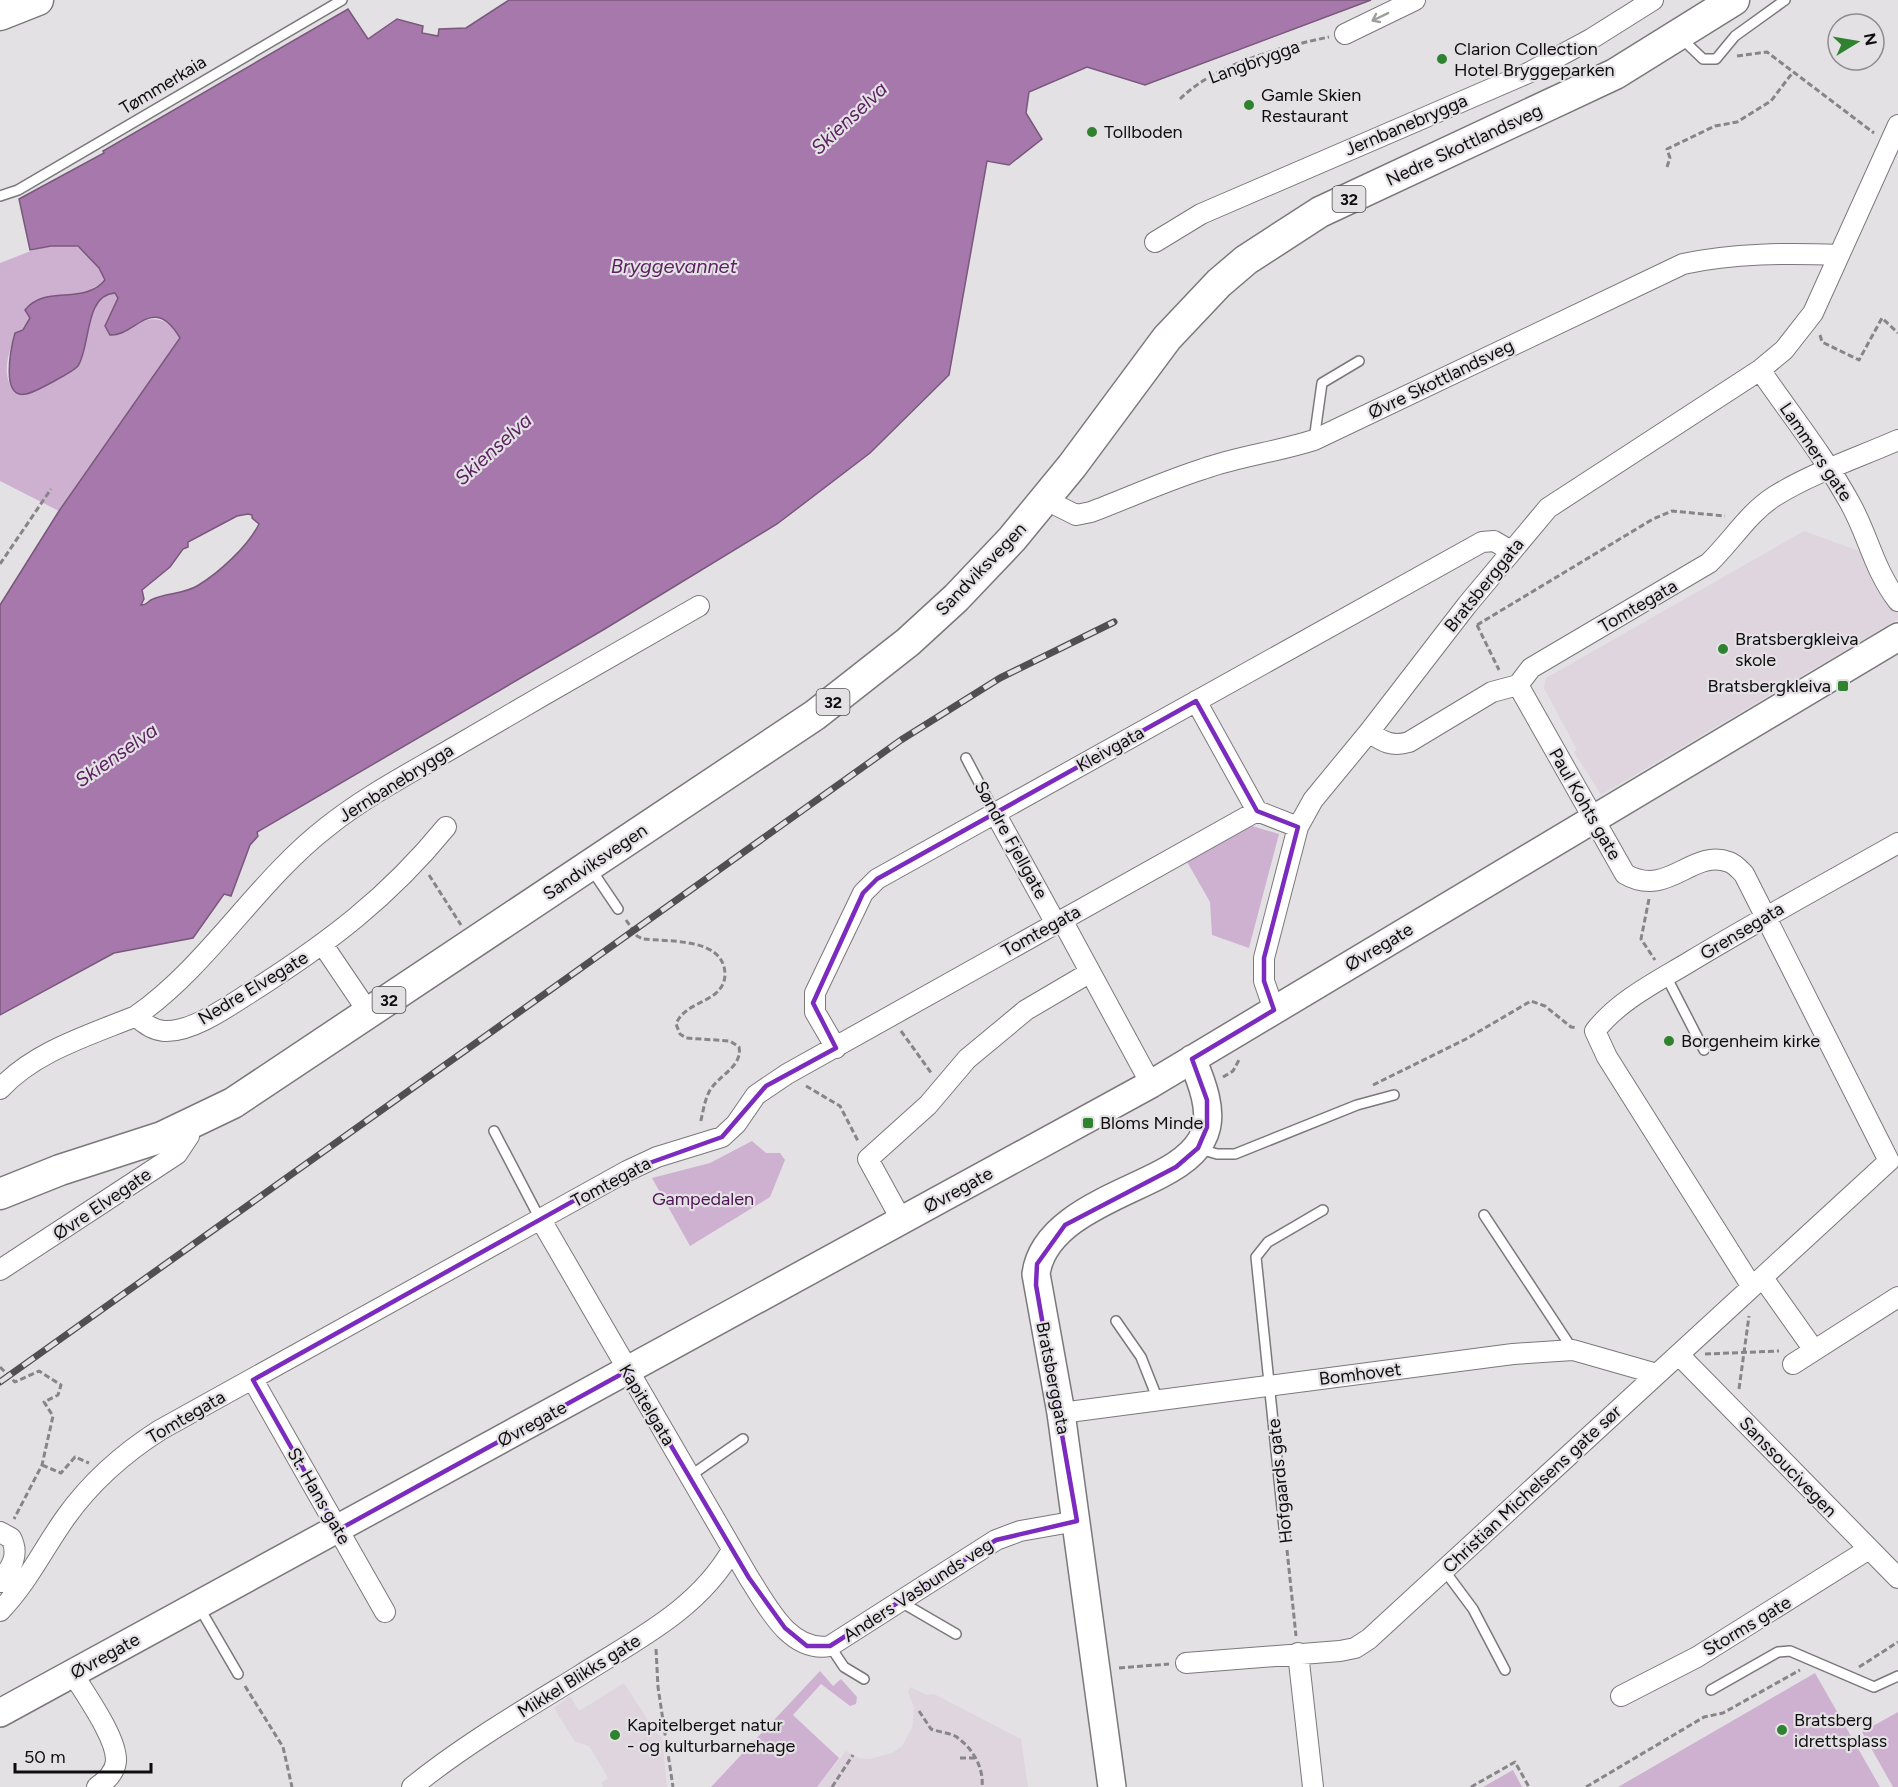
<svg xmlns="http://www.w3.org/2000/svg" width="1898" height="1787" font-family="Figtree,sans-serif">
  <style>
    .built { fill: #ded5de }
    .green { fill: #ceb1d1 }
    .water { fill: #a678ab; stroke: #79587c; stroke-width: 1.5; fill-rule: evenodd }
    .lines { fill: none; stroke-linecap: round; stroke-linejoin: round }
    .lane-casing { stroke: #7b787b; stroke-width: 12 }
    .street-casing { stroke: #7b787b; stroke-width: 22 }
    .secondary-casing { stroke: #7b787b; stroke-width: 30 }
    .primary-casing { stroke: #7b787b; stroke-width: 33 }
    .path { stroke: #878588; stroke-width: 3; stroke-dasharray: 6 3; stroke-linecap: butt }
    .lane { stroke: #fff; stroke-width: 9 }
    .street { stroke: #fff; stroke-width: 20 }
    .secondary { stroke: #fff; stroke-width: 27 }
    .primary { stroke: #fff; stroke-width: 30 }
    .rail-casing { stroke: #524f52; stroke-width: 7 }
    .rail { stroke: #e4e1e5; stroke-width: 4.5; stroke-dasharray: 14; stroke-linecap: butt }
    .oneway { stroke: #9f9e9f }
    .marked { fill: none; stroke: #7b2cbf; stroke-width: 4.5; stroke-linejoin: round }
    .poi-dot { fill: #2f8330; stroke: #e4e1e5; stroke-width: 2 }
    .labels { text-anchor: middle; dominant-baseline: central; stroke-width: 4.5; stroke-linejoin: round; paint-order: stroke }
    .shield { fill: #e4e1e5; stroke: #4f4d4f; stroke-width: 1.5 }
    .shield-label { font-size: 16px; font-weight: bold; fill: #0f0d0f }
    .poi-label { font-size: 18px; fill: #0f0d0f; stroke: #e4e1e5; text-anchor: start }
    .street-label { font-size: 18px; fill: #0f0d0f; stroke: #e4e1e5 }
    .park-label { font-size: 18px; fill: #4e1354; stroke: #e4e1e5 }
    .water-label { font-size: 20px; font-style: italic; fill: #5b2161; stroke: #e4e1e5 }
  </style>
  <rect width="100%" height="100%" fill="#e4e1e5"/>
  <!-- built -->
  <path class="built" d="M1804,531L1862,552L1898,612V619L1601,795L1574,752L1577,750L1544,688L1546,678Z
    M624,1683L655,1731L662,1737L667,1787H603L601,1783L608,1778L589,1746L575,1742L554,1708L570,1696L579,1711Z
    M910,1687L927,1695L934,1694L1021,1739L1028,1787H817L846,1751L859,1758L871,1759L894,1752L902,1746L912,1728L914,1708L908,1692Z"/>
  <!-- green -->
  <path class="green" d="M71,245C86,248 102,266 105,280L85,294L62,295L29,305L26,313L30,318L23,330L15,333C9,355 0,373 15,393C25,397 32,392 41,388C47,386 70,373 74,370C94,351 81,295 115,293L118,298L105,326L121,333C143,318 164,310 180,338L59,511L0,481V263L41,247Z
    M1249,825L1279,834L1249,948L1212,935L1210,902L1186,860Z
    M752,1141L766,1153H780L785,1160L770,1197L690,1246L652,1178L710,1163Z
    M820,1671L833,1686L841,1679L857,1697L856,1704L850,1706L821,1684L793,1715L839,1758L817,1787H711Z
    M1815,1673L1880,1787H1618Z
    M1898,1712V1787H1893L1862,1732Z
    M1513,1770L1522,1787H1483Z"/>
  <!-- water -->
  <path class="water" d="M509,0H1371L1145,85L1087,67L1029,92L1026,113L1042,139L1009,165L987,161L949,375L870,453L777,524L603,630L257,832L258,836L250,845L231,896L224,894L193,938L114,953L0,1015V605L59,511L180,338C153,292 135,337 110,335L105,326L118,298L115,293C84,295 91,346 78,366C74,371 34,393 26,394C0,400 11,347 15,333L23,330L30,318L25,310C45,284 83,306 105,280L99,268L78,246H51L30,250L19,199L104,153L103,151L348,9L368,39L397,19L423,26L422,33L438,36L439,29L466,28ZM248,514L252,515V518L259,524C248,546 219,573 197,586C184,594 166,593 153,599C147,601 148,605 141,605L144,599L142,590L170,567L183,549L188,547V542L237,516Z"/>
  <g class="lines">
    <defs>
      <path id="lane" d="M1681,38L1703,59H1716L1735,36L1785,0
        M0,196L18,190L342,0
        M1314,440L1322,383L1359,361
        M966,758L995,813
        M591,869L618,909
        M1666,976L1704,1050
        M494,1131L540,1219
        M1200,1149L1217,1154H1235L1357,1105L1394,1095
        M1484,1215L1573,1350
        M1116,1321L1141,1357L1158,1400
        M690,1476L743,1439
        M1285,1537L1256,1257L1268,1242L1323,1210
        M1444,1570L1473,1609L1505,1670
        M901,1602L956,1634
        M199,1607L238,1674
        M830,1646L844,1667L864,1679
        M1711,1690L1778,1652L1790,1651L1874,1687L1898,1676"/>
      <path id="street" d="M1345,34L1415,0
        M1155,242L1201,214L1528,73L1591,39L1653,0
        M1760,370C1791,415 1824,456 1850,503C1869,537 1873,568 1898,601
        M1046,500L1076,515L1091,512C1128,498 1165,481 1203,469C1239,456 1277,452 1314,440L1683,264C1733,253 1788,253 1839,255
        M1196,701L1257,811
        M1369,732C1383,742 1392,747 1409,742L1492,692L1518,685L1531,668L1709,563C1732,541 1748,513 1775,496C1812,473 1857,458 1898,440
        M995,813L1055,922
        M1062,920L1151,1084
        M323,945L369,1013
        M1274,1010L1264,981V958L1298,827L1313,800L1369,732L1467,605L1548,508L1760,370L1784,350L1813,313L1898,125
        M136,1016C210,964 256,882 327,827C367,795 414,771 458,745C538,698 618,652 699,606
        M836,1048L815,1012V993L863,893L877,879L1482,542L1494,541L1511,551
        M0,1089C35,1051 90,1035 136,1016C144,1024 152,1030 164,1031C191,1033 229,1006 251,992C328,943 388,898 446,827
        M541,1220L749,1578C768,1607 790,1653 830,1646L996,1540L1020,1531L1077,1521
        M902,1221L868,1159L928,1105L967,1059L1026,1010L1089,973
        M0,1270L177,1154L189,1136L186,1127
        M1763,1278L1814,1350
        M1752,1287L1607,1057L1595,1031C1619,1000 1658,981 1691,961C1759,920 1829,882 1898,843
        M1679,1355L1898,1578
        M1793,1364L1898,1297
        M253,1380L385,1612
        M1061,1413L1513,1354L1573,1350L1657,1374
        M0,1532L11,1538C20,1555 11,1568 0,1582
        M0,1611C28,1582 43,1549 66,1517C91,1482 124,1453 160,1430L627,1171L657,1157L722,1137L736,1124L756,1095L787,1074L1257,811L1298,827
        M1298,1653L1313,1787
        M1186,1663L1340,1651L1355,1648L1369,1639L1889,1161L1744,874C1740,870 1735,864 1729,862C1692,848 1668,899 1625,874L1518,685
        M73,1674C85,1694 117,1738 116,1761C115,1773 106,1781 97,1787
        M1621,1696L1697,1657L1869,1549
        M412,1787C464,1745 522,1711 579,1676C635,1640 698,1610 732,1550"/>
      <path id="secondary" d="M0,1713L1151,1084L1898,637
        M1112,1787L1061,1413L1036,1274C1043,1220 1117,1197 1159,1175C1218,1145 1216,1115 1192,1059"/>
      <path id="primary" d="M0,15L38,0
        M0,1194L60,1170L162,1137L233,1103L815,715L908,642L956,598L1012,539L1072,466L1167,338L1219,283L1246,260L1320,212L1615,74L1734,0"/>
    </defs>
    <!-- lane casing -->
    <use href="#lane" class="lane-casing"/>
    <!-- street casing -->
    <use href="#street" class="street-casing"/>
    <!-- secondary casing -->
    <use href="#secondary" class="secondary-casing"/>
    <!-- primary casing -->
    <use href="#primary" class="primary-casing"/>
    <!-- path -->
    <path class="path" d="M1737,56L1767,52L1874,133
      M1180,99C1215,64 1281,47 1329,37
      M1667,167L1670,158L1667,149L1715,126L1737,122L1771,101L1793,72
      M1820,335L1822,342L1859,360L1882,318L1898,333
      M0,564L51,489
      M1477,625L1653,519L1672,511L1725,516
      M1477,625L1499,670
      M429,875L461,925
      M1649,899L1641,939L1655,960
      M626,920L637,936L643,939C668,942 724,937 725,974C725,982 722,988 715,994C702,1004 683,1007 676,1024L680,1034L686,1038L730,1041L739,1047C743,1067 717,1076 709,1092C704,1102 703,1113 700,1124
      M901,1031L932,1074
      M1223,1077L1233,1071L1240,1058
      M1373,1085L1466,1039L1531,1001L1545,1006L1571,1027L1577,1028
      M806,1086L840,1106L859,1143
      M1705,1354L1779,1351
      M0,1367L15,1382L39,1371L61,1385L58,1395L44,1402L53,1416L42,1465L14,1519
      M1739,1389L1749,1316
      M42,1465L61,1473L75,1457L89,1463
      M1287,1550L1296,1636
      M656,1649L658,1687L673,1787
      M1859,1667L1898,1642
      M1119,1668L1169,1664
      M245,1686L283,1747L292,1787
      M919,1711L931,1729C938,1732 952,1733 958,1738C973,1749 984,1768 982,1787
      M960,1758H976
      M832,1787L853,1755
      M1471,1787L1515,1762L1529,1787
      M1586,1787L1704,1717L1723,1713L1800,1670"/>
    <!-- lane -->
    <use href="#lane" class="lane"/>
    <!-- street -->
    <use href="#street" class="street"/>
    <!-- secondary -->
    <use href="#secondary" class="secondary"/>
    <!-- primary -->
    <use href="#primary" class="primary"/>
    <defs>
      <path id="rail" d="M0,1382L901,740L1000,678L1114,622"/>
    </defs>
    <!-- rail casing -->
    <use href="#rail" class="rail-casing"/>
    <!-- rail -->
    <use href="#rail" class="rail"/>
  </g>
  <!-- one-way arrows -->
  <defs><path id="oneway-shaft" d="M-6 0H5M1.5-3L5.5 0L1.5 3" fill="none" stroke-width="1.6" stroke-linecap="round" stroke-linejoin="round" transform="scale(1.5)"/></defs>
  <use class="oneway" href="#oneway-shaft" transform="translate(1380 17) rotate(154)"/>
  <!-- marked area -->
  <path class="marked" d="M1196,701L1257,811L1298,827L1264,958V981L1274,1010L1192,1059L1207,1100V1127L1198,1148L1176,1167L1065,1225L1037,1264L1036,1285L1077,1521L996,1540L830,1646H807L785,1628L749,1578L627,1371L338,1530L253,1380L627,1171L722,1137L766,1086L836,1048L813,1003L863,893L877,879Z"/>
  <!-- markers -->
  <g class="poi-dot">
    <circle cx="1442" cy="59" r="6"/>
    <circle cx="1249" cy="105" r="6"/>
    <circle cx="1092" cy="132" r="6"/>
    <circle cx="1723" cy="649" r="6"/>
    <rect x="1837" y="680" width="12" height="12" rx="3"/>
    <circle cx="1669" cy="1041" r="6"/>
    <rect x="1082" y="1117" width="12" height="12" rx="3"/>
    <circle cx="1782" cy="1730" r="6"/>
    <circle cx="615" cy="1735" r="6"/>
  </g>
  <g class="labels">
    <!-- shield labels -->
    <g class="shield">
      <rect x="1332.5" y="186" width="33" height="26" rx="4.5"/>
      <rect x="816.5" y="689" width="33" height="26" rx="4.5"/>
      <rect x="372.5" y="987" width="33" height="26" rx="4.5"/>
    </g>
    <g class="shield-label">
      <text x="1349" y="199">32</text>
      <text x="833" y="702">32</text>
      <text x="389" y="1000">32</text>
    </g>
    <!-- poi labels -->
    <g class="poi-label">
      <text x="1454" y="49">Clarion Collection<tspan x="1454" dy="21">Hotel Bryggeparken</tspan></text>
      <text x="1261" y="95">Gamle Skien<tspan x="1261" dy="21">Restaurant</tspan></text>
      <text x="1104" y="132">Tollboden</text>
      <text x="1735" y="639">Bratsbergkleiva<tspan x="1735" dy="21">skole</tspan></text>
      <text x="1831" y="686" text-anchor="end">Bratsbergkleiva</text>
      <text x="1681" y="1041">Borgenheim kirke</text>
      <text x="1100" y="1123">Bloms Minde</text>
      <text x="1794" y="1720">Bratsberg<tspan x="1794" dy="21">idrettsplass</tspan></text>
      <text x="627" y="1725">Kapitelberget natur<tspan x="627" dy="21">- og kulturbarnehage</tspan></text>
    </g>
    <!-- street labels -->
    <g class="street-label">
      <text transform="translate(1254 62) rotate(-20)">Langbrygga</text>
      <text transform="translate(163 85) rotate(-31)">Tømmerkaia</text>
      <text transform="translate(1406 125) rotate(-23)">Jernbanebrygga</text>
      <text transform="translate(1464 145) rotate(-25)">Nedre Skottlandsveg</text>
      <text transform="translate(1441 379) rotate(-26)">Øvre Skottlandsveg</text>
      <text transform="translate(1816 452) rotate(56)">Lammers gate</text>
      <text transform="translate(981 569) rotate(-46)">Sandviksvegen</text>
      <text transform="translate(1484 585) rotate(-51)">Bratsberggata</text>
      <text transform="translate(1638 606) rotate(-30)">Tomtegata</text>
      <text transform="translate(1110 749) rotate(-29)">Kleivgata</text>
      <text transform="translate(396 783) rotate(-32)">Jernbanebrygga</text>
      <text transform="translate(1585 804) rotate(60)">Paul Kohts gate</text>
      <text transform="translate(1011 840) rotate(61)">Søndre Fjellgate</text>
      <text transform="translate(595 862) rotate(-34)">Sandviksvegen</text>
      <text transform="translate(1041 931) rotate(-29)">Tomtegata</text>
      <text transform="translate(1742 931) rotate(-31)">Grensegata</text>
      <text transform="translate(1379 947) rotate(-31)">Øvregate</text>
      <text transform="translate(253 988) rotate(-31)">Nedre Elvegate</text>
      <text transform="translate(611 1182) rotate(-28)">Tomtegata</text>
      <text transform="translate(958 1190) rotate(-29)">Øvregate</text>
      <text transform="translate(102 1204) rotate(-34)">Øvre Elvegate</text>
      <text transform="translate(1360 1374) rotate(-7)">Bomhovet</text>
      <text transform="translate(1053 1378) rotate(79)">Bratsberggata</text>
      <text transform="translate(647 1405) rotate(59)">Kapitelgata</text>
      <text transform="translate(186 1417) rotate(-30)">Tomtegata</text>
      <text transform="translate(532 1424) rotate(-29)">Øvregate</text>
      <text transform="translate(1788 1467) rotate(46)">Sanssoucivegen</text>
      <text transform="translate(1280 1481) rotate(-96)">Hofgaards gate</text>
      <text transform="translate(1532 1489) rotate(-43)">Christian Michelsens gate sør</text>
      <text transform="translate(319 1496) rotate(60)">St. Hans gate</text>
      <text transform="translate(918 1590) rotate(-33)">Anders Vasbunds veg</text>
      <text transform="translate(1747 1626) rotate(-31)">Storms gate</text>
      <text transform="translate(105 1656) rotate(-29)">Øvregate</text>
      <text transform="translate(579 1676) rotate(-32)">Mikkel Blikks gate</text>
    </g>
    <!-- park labels -->
    <g class="park-label">
      <text x="703" y="1199">Gampedalen</text>
    </g>
    <!-- water labels -->
    <g class="water-label">
      <text transform="translate(849 118) rotate(-43)">Skienselva</text>
      <text x="674" y="266">Bryggevannet</text>
      <text transform="translate(493 449) rotate(-42)">Skienselva</text>
      <text transform="translate(116 755) rotate(-35)">Skienselva</text>
    </g>
  </g>
  <!-- north arrow -->
  <g transform="translate(1856 42) rotate(79)"><circle r="28" fill="#e4e1e5" stroke="#8f8c8f" stroke-width="1.5"/>
  <path d="M0-4.5L10 22L0 15L-10 22Z" fill="#2f8330"/>
  <text y="-9" font-size="16" font-weight="bold" text-anchor="middle" fill="#0f0d0f">N</text>
  </g>
  <!-- scale -->
  <path d="M15 1763v9h136v-9" fill="none" stroke="#0f0d0f" stroke-width="3"/>
  <text x="24" y="1763" font-size="18" fill="#0f0d0f" stroke="#e4e1e5" stroke-width="4.5" paint-order="stroke">50 m</text>
</svg>
